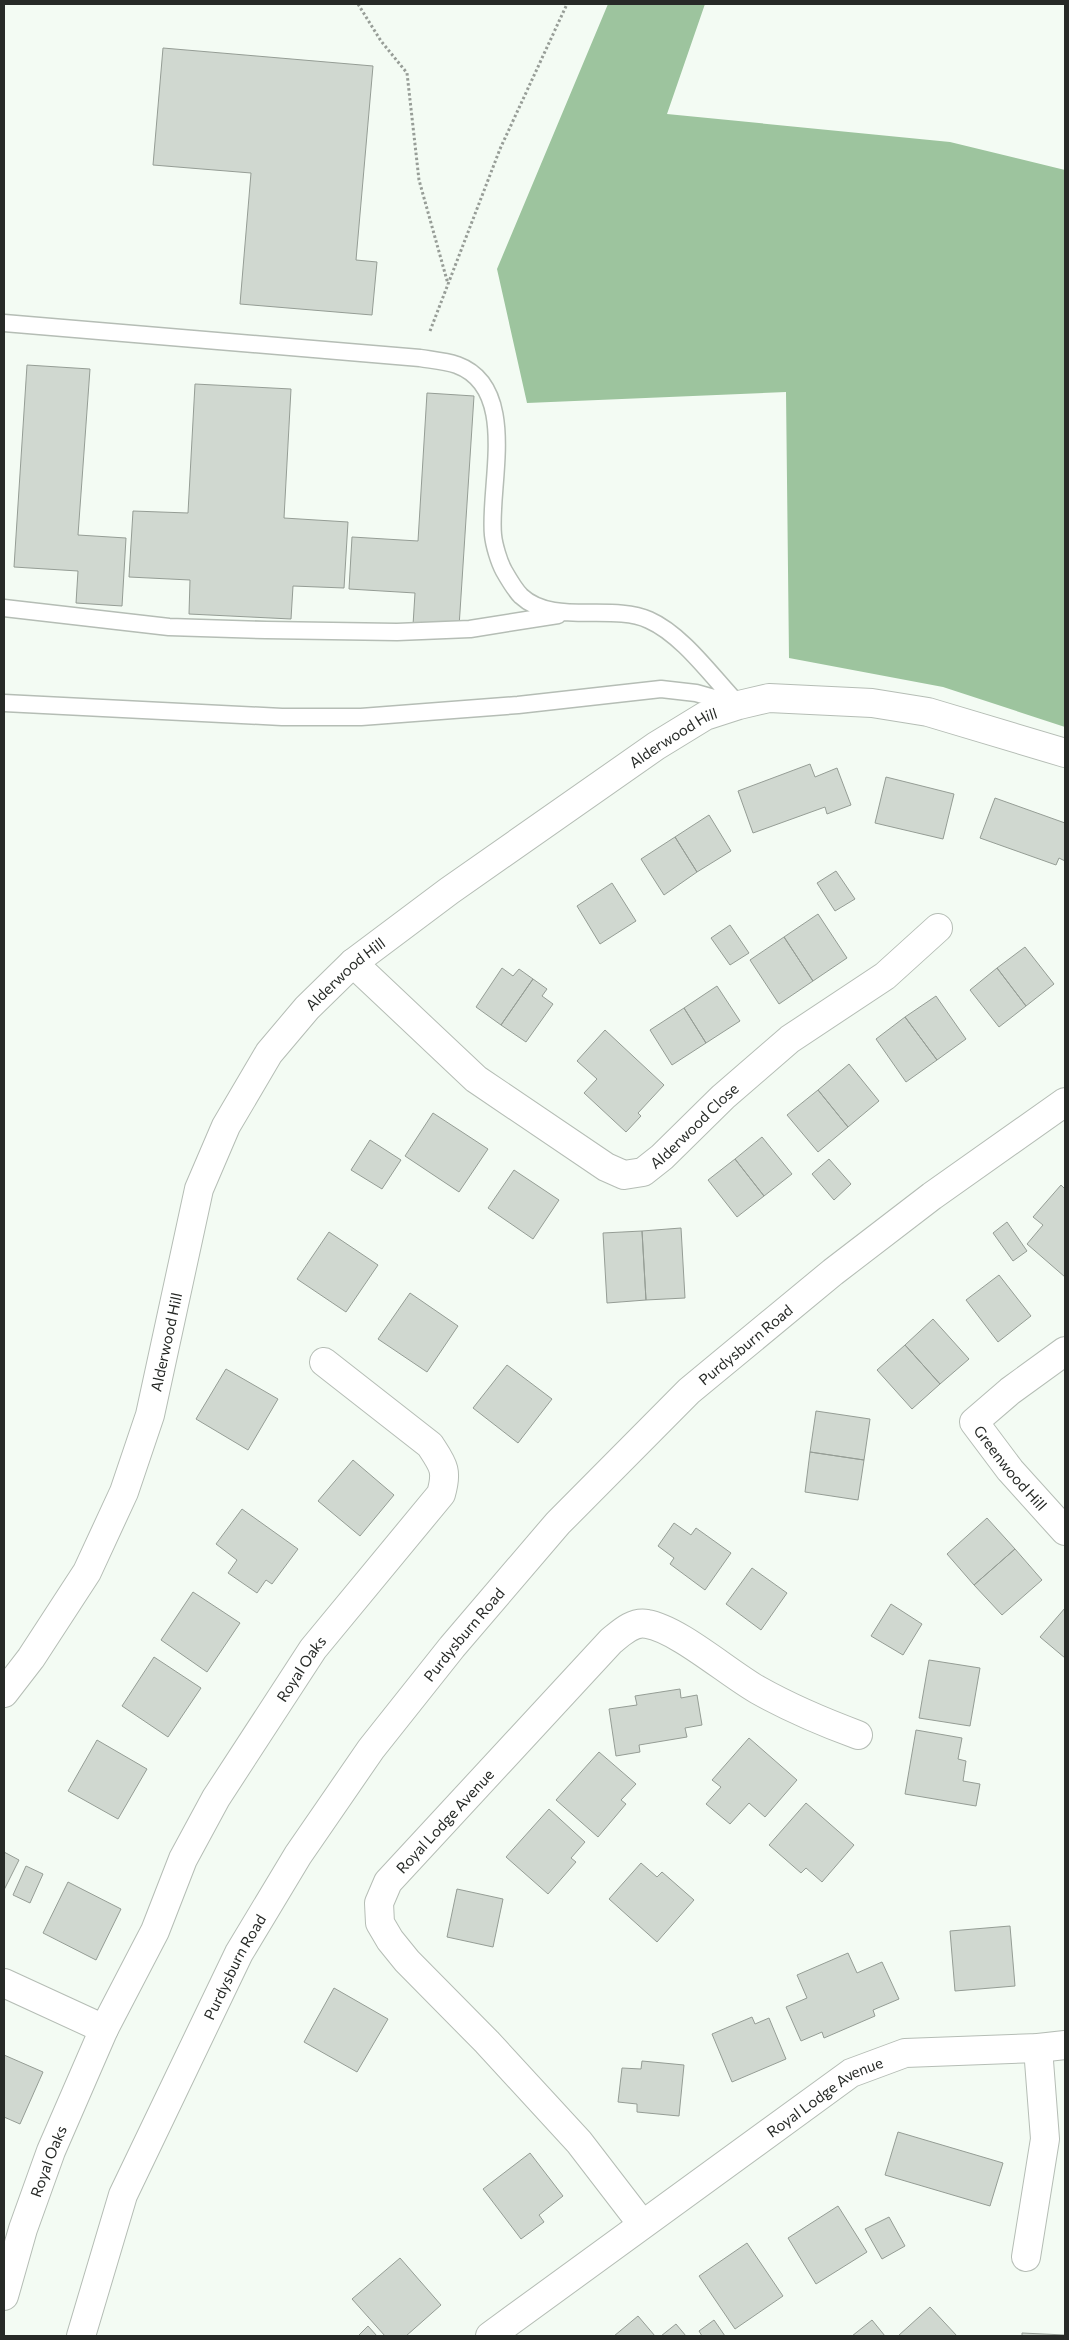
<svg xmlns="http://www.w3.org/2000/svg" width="1069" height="2340" font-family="Commissioner,sans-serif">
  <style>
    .forest { fill: #9dc49e }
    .building { fill: #d0d8d0; stroke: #959d95 }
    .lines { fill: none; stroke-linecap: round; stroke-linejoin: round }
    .service-casing { stroke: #b5bdb5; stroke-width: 19 }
    .minor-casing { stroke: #b5bdb5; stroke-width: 30 }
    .tertiary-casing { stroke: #b5bdb5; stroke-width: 30 }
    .path { stroke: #979d97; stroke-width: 3; stroke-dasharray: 2.5 2.5; stroke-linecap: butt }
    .service { stroke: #fff; stroke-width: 16 }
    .minor { stroke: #fff; stroke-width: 28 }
    .tertiary { stroke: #fff; stroke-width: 28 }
    .labels { text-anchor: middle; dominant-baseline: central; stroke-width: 4; stroke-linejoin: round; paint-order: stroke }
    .street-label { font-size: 15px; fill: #272a27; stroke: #fff }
  </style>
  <rect width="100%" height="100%" fill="#f3fbf3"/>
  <!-- forest -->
  <path class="forest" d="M608,4H705L667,114L950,142L1065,170V727L943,687L789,658L786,392L527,403L497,269Z"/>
  <!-- building -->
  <path class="building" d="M163,48L373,66L356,260L377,262L372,315L240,304L251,173L153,165Z
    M27,365L90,369L78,535L126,538L122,606L76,603L78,571L14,567Z
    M195,384L291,389L284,518L348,522L344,588L293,586L291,619L189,614L190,580L129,577L133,511L188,513Z
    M427,393L474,396L459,627L413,625L415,593L349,589L352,537L418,541Z
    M810,764L815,777L837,768L851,805L827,814L825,807L753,833L738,791Z
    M886,777L954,794L943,839L875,823Z
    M995,798L1065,823V861L1059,858L1056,865L980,838Z
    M709,815L731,851L697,872L675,837Z
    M675,837L697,872L664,895L641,859Z
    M836,871L855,899L835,911L817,883Z
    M612,883L636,921L600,944L577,906Z
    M818,914L847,958L813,981L784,937Z
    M730,925L749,953L730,965L711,938Z
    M784,937L813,981L779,1004L750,960Z
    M1025,947L1054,984L1026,1006L997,968Z
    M502,968L513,976L519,969L533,979L501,1025L476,1007Z
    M997,968L1026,1006L999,1027L970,990Z
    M533,979L547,989L542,996L553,1004L526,1042L501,1025Z
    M717,986L740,1021L706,1043L684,1008Z
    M936,996L966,1039L937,1060L905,1017Z
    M684,1008L706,1043L672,1065L650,1030Z
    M905,1017L937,1060L906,1082L876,1039Z
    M605,1030L664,1085L638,1113L641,1116L626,1132L584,1093L597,1079L577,1061Z
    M849,1064L879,1101L848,1127L818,1090Z
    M818,1090L848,1127L818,1152L787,1115Z
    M433,1113L488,1149L459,1192L405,1156Z
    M762,1137L792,1174L764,1196L735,1159Z
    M370,1140L401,1160L382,1189L351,1170Z
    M735,1159L764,1196L737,1217L708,1180Z
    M829,1159L851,1184L834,1200L812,1174Z
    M514,1170L559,1200L533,1239L488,1208Z
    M1061,1185L1065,1189V1277L1027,1244L1043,1225L1033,1217Z
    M1007,1222L1027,1251L1013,1261L993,1233Z
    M681,1228L685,1298L646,1300L642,1231Z
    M642,1231L646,1300L607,1303L603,1233Z
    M329,1232L378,1265L346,1312L297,1279Z
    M999,1275L1031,1316L998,1342L966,1300Z
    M410,1293L458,1326L427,1372L378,1339Z
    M933,1319L969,1359L940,1384L905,1345Z
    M905,1345L940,1384L912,1409L877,1370Z
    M507,1365L552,1399L518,1443L473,1408Z
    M226,1369L278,1399L248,1450L196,1419Z
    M816,1411L870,1419L864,1460L810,1452Z
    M810,1452L864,1460L858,1500L805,1492Z
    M353,1460L394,1495L360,1536L318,1501Z
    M242,1509L298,1549L272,1584L266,1580L257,1593L228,1573L237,1560L216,1544Z
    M987,1518L1015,1549L974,1585L947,1554Z
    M674,1523L691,1535L696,1528L731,1553L705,1590L670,1564L674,1558L658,1546Z
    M1015,1549L1042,1580L1002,1615L974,1585Z
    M752,1568L787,1593L761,1630L726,1604Z
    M193,1592L240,1623L207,1672L161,1640Z
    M891,1604L922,1624L903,1655L871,1636Z
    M1065,1608V1658L1040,1637Z
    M154,1657L201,1688L168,1737L122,1706Z
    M929,1660L980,1668L970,1726L919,1718Z
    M680,1689L681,1698L697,1695L702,1725L685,1728L687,1737L639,1745L640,1752L616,1756L609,1709L637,1705L635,1696Z
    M916,1730L962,1738L958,1759L966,1761L963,1781L980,1784L976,1806L905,1794Z
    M749,1738L797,1780L765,1817L749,1803L730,1824L706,1804L721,1787L712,1780Z
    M97,1740L147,1769L118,1819L68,1791Z
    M599,1752L636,1784L621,1800L626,1804L598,1837L556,1800Z
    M806,1803L854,1845L822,1882L806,1868L801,1873L769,1845Z
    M549,1809L585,1842L571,1858L576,1862L548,1894L506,1857Z
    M4,1852L19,1860L4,1890Z
    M641,1863L657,1877L662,1872L694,1900L657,1942L609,1899Z
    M26,1866L43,1874L30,1903L13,1895Z
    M68,1882L121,1909L96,1960L43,1933Z
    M457,1889L503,1899L493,1947L447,1937Z
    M1010,1926L1015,1986L955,1991L950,1931Z
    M848,1953L857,1973L882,1962L899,1999L873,2010L875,2016L824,2038L822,2032L801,2041L786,2007L807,1998L797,1975Z
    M334,1988L388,2019L357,2072L304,2042Z
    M752,2017L755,2024L769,2018L786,2059L732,2082L712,2034Z
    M4,2055L43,2072L20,2124L4,2117Z
    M642,2061L684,2065L679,2116L637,2112V2104L618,2102L622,2068L641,2069Z
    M898,2132L1003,2163L990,2206L885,2175Z
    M530,2153L563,2196L539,2215L544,2222L521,2239L483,2189Z
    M838,2206L867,2252L816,2284L788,2238Z
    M889,2217L905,2246L882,2259L865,2229Z
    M747,2243L783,2296L735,2329L699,2276Z
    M400,2258L441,2305L406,2336H385L352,2299Z
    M930,2307L957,2336H898Z
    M638,2316L655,2336H614Z
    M714,2320L725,2336H702L699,2331Z
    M872,2320L885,2336H852Z
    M676,2324L686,2336H661Z
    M368,2326L377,2336H358Z
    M1022,2333L1065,2335V2336H1022Z"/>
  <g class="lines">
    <defs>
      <path id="service" d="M4,323L420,358C432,360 445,361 457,365C520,388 488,487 493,535C494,545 499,562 504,571C508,578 515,590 521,596C553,626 611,603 649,620C683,635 713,678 739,705
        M4,608L169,627L266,630L397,632L470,629L558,615
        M4,703L282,717H361L518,705L661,689L696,693L735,704"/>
      <g id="minor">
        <path id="s1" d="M353,963L476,1079L606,1167L624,1175L643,1172L662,1157L723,1097L790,1039L885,976L938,928"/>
        <path id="s2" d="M1065,1351L1010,1391L974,1422L1010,1470L1065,1531"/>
        <path id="s3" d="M4,1693L31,1658L87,1572L124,1492L150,1415L199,1189L226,1126L269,1053L307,1008L353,963L449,891L656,746L705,716L739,705L769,698L872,703L928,712L1065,753"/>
        <path id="s4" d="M4,1983L104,2029L155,1931L183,1859L216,1798L313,1649L441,1494C448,1470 443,1465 430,1445L324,1362"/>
        <path id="s5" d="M642,2224L579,2142L487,2042L407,1961L390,1940L380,1923L379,1903L388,1882L611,1641C621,1633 633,1621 647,1624C678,1629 728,1673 758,1690C790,1708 823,1722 858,1735"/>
        <path d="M1026,2257L1045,2139L1038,2048"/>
        <path id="s6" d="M4,2296L23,2229L51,2151L104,2029"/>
        <path id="s7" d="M490,2336L851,2073L905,2053L1038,2048L1065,2045"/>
      </g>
      <g id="tertiary">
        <path id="s8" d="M81,2336L123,2195L239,1953L298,1855L371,1749L452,1647L558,1523L689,1391L833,1272L932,1196L1065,1102"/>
      </g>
    </defs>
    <!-- service casing -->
    <use href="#service" class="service-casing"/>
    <!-- minor casing -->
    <use href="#minor" class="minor-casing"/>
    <!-- tertiary casing -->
    <use href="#tertiary" class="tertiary-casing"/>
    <!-- path -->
    <path class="path" d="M358,4L381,41L407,73L419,180L448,284
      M430,331L500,149L567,4"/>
    <!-- service -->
    <use href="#service" class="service"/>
    <!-- minor -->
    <use href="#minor" class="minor"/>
    <!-- tertiary -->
    <use href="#tertiary" class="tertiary"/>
  </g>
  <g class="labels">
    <!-- street labels -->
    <g class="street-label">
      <text stroke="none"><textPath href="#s3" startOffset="1216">Alderwood Hill</textPath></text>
      <text stroke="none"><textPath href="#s3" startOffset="811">Alderwood Hill</textPath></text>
      <text stroke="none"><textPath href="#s1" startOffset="434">Alderwood Close</textPath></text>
      <text stroke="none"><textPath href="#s3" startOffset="391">Alderwood Hill</textPath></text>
      <text stroke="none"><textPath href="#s8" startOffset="1211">Purdysburn Road</textPath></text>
      <text stroke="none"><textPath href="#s2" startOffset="174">Greenwood Hill</textPath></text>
      <text stroke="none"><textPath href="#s8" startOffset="806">Purdysburn Road</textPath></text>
      <text stroke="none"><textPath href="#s4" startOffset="522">Royal Oaks</textPath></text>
      <text stroke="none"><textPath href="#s5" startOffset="526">Royal Lodge Avenue</textPath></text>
      <text stroke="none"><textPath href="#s8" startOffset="401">Purdysburn Road</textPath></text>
      <text stroke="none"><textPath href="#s7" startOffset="412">Royal Lodge Avenue</textPath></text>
      <text stroke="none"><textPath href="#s6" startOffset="142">Royal Oaks</textPath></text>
    </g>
  </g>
  <!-- border -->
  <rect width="1069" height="2340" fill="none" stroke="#272a27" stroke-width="10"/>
</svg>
